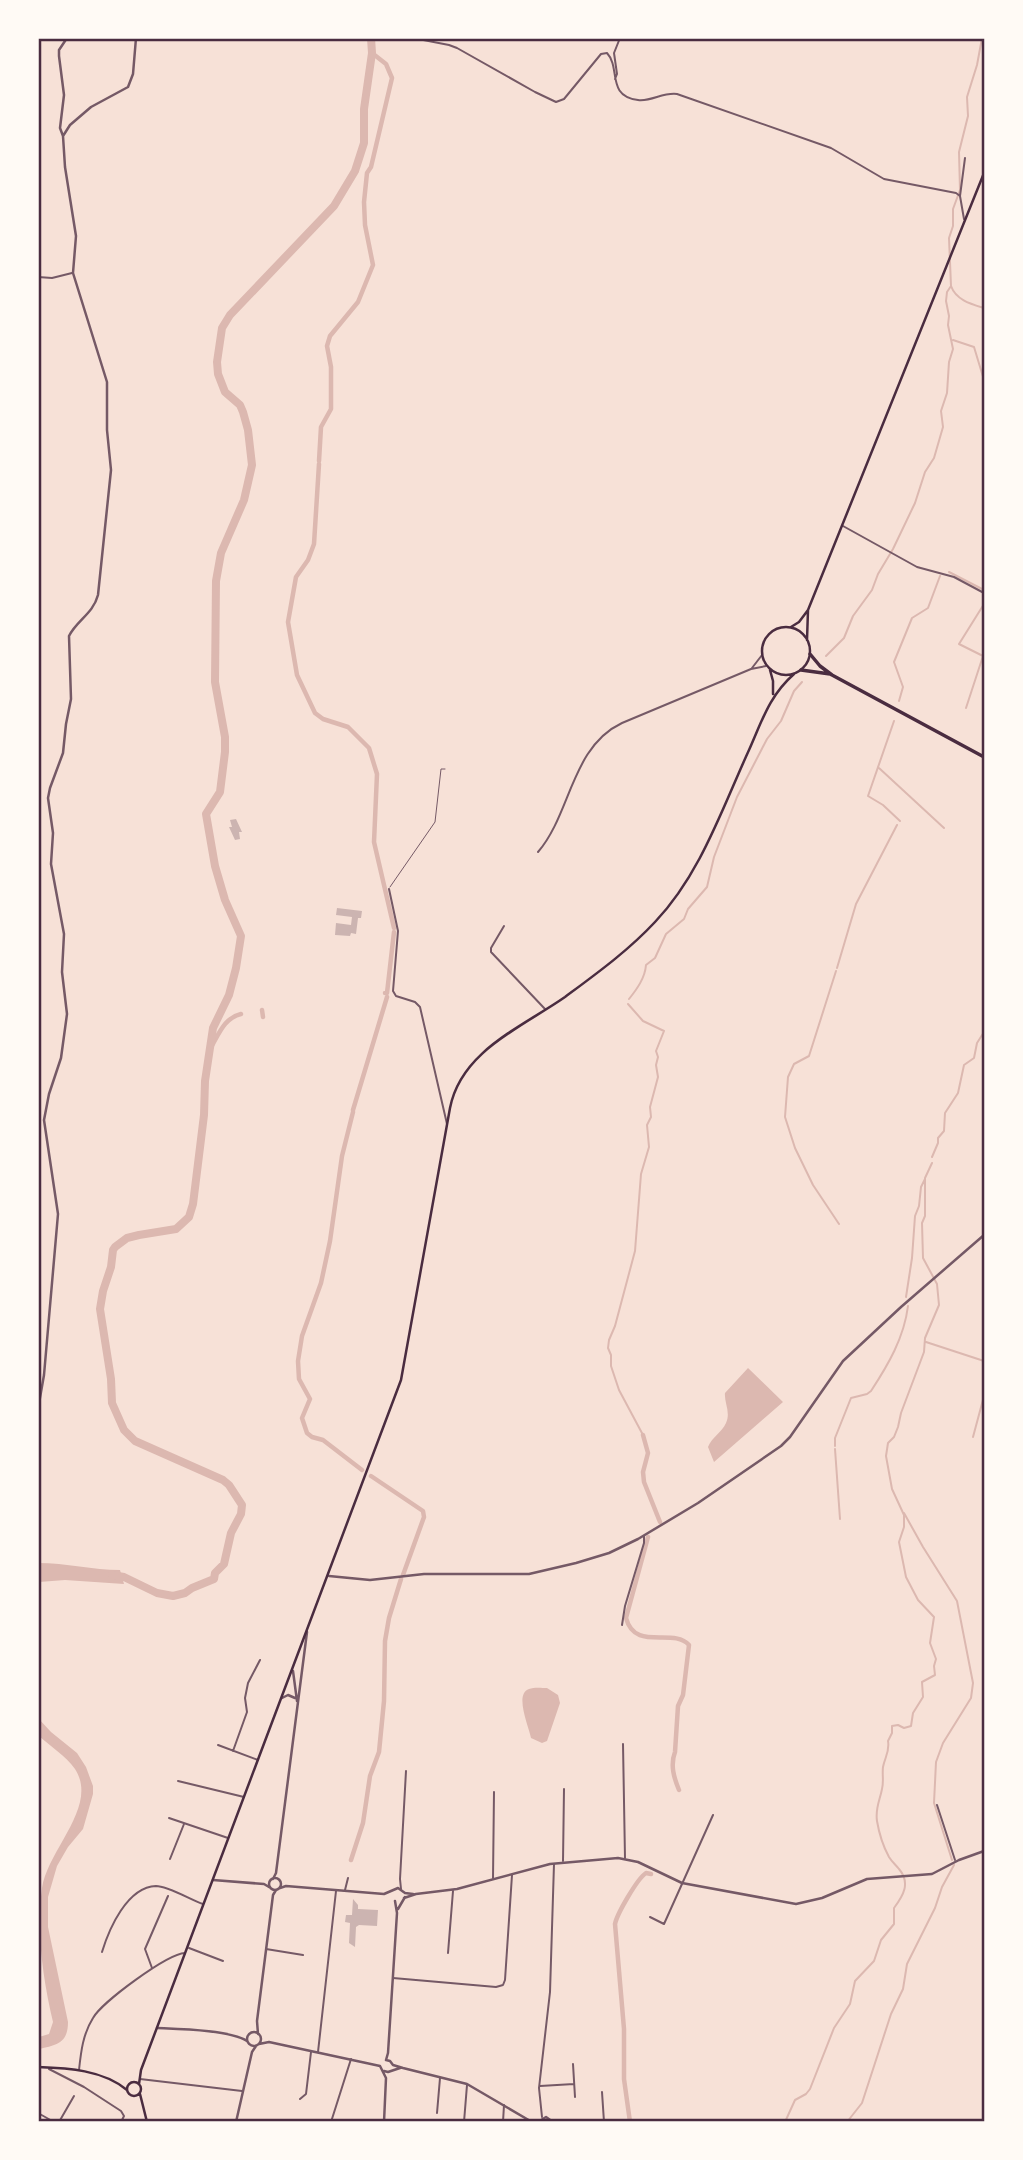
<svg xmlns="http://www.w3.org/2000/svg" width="1023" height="2160" font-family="'Fira Sans Condensed',sans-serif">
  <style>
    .water { fill: #dcb8b0 }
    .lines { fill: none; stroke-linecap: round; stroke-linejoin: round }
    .stream { stroke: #dcb8b0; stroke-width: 2 }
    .canal { stroke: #dcb8b0; stroke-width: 4.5 }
    .river { stroke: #dcb8b0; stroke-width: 8 }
    .building { fill: #ccb4b1 }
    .service { stroke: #755966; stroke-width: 1 }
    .minor { stroke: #755966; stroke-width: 2 }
    .tertiary { stroke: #755966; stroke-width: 2.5 }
    .secondary { stroke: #4a2c40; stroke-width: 2.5 }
    .trunk { stroke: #4a2c40; stroke-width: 3.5 }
    .neatline { fill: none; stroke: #4a2c40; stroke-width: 2.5 }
  </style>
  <rect width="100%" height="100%" fill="#f7e1d7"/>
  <!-- water -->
  <path class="water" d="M748,1368L783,1402L714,1462L708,1447C712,1437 722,1432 726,1423C731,1412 724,1403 725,1393Z
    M38,1563C66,1563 93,1570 120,1570L124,1584L65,1580L39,1582Z
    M547,1688L558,1695L560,1703L547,1741L542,1743L531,1738C529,1727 514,1694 529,1689C534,1687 542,1688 547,1688Z
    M38,1718L51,1732L77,1753L86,1767L93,1786V1794L83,1829L68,1847L57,1866L48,1897V1927L68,2022C68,2043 57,2045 39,2049V2037L49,2034L53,2022C43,1979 36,1932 42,1888C48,1849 99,1806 75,1769C66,1756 50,1746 39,1736Z"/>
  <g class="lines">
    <!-- stream -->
    <path class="stream" d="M982,38L977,65L967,97L968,116L959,152L960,190L953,209V226L949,238L951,286C956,300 971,304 984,308
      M953,340L974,347L984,380
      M949,572L984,590
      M826,656L844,638L853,616L872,590L878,574L893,549L915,503L925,472L934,458L943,427L941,411L947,393L949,362L953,349L948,325L949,316L946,301L947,292L951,286
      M899,701L903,687L894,662L912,618L928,608L940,576
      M966,708L983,656L959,644L984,604
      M894,721L868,796L883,805L900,821
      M879,768L944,828
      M837,968L856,904L897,825
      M836,971L809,1056L794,1064L788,1077L785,1117L795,1148L813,1185L839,1224
      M629,999C637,989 645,978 646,965L655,958L666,934L684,919L688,909L707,887L714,857L737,797L767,739L781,721L794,691L802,682
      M628,1004L643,1021L664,1031L656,1051L658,1057L656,1065L658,1077L650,1107L651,1117L647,1125L649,1147L641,1174L635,1251L615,1326L609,1340L608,1348L611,1355V1366L619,1390L643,1435
      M932,1157L938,1143V1138L944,1131L945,1113L958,1093L964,1065L974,1058L977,1043L984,1032
      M906,1297L912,1258L915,1216L919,1206L921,1187L925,1179
      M926,1342L984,1361
      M973,1437L984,1396
      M835,1446V1438L851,1398L867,1394L871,1391C888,1365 904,1338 908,1306
      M835,1449L840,1519
      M904,1513L923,1547L957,1601L973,1683L971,1698L943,1743L936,1762L934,1803L952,1860
      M785,2122L795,2100L806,2094L810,2089L834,2028L850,2004L855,1981L874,1961L881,1940L894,1924V1908C903,1896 911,1883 899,1869C896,1865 892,1862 889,1857C883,1846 879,1833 877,1821C875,1808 880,1800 882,1789C884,1782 882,1774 883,1767C885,1757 890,1751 888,1741L892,1733V1726L898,1725L904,1728L911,1726L913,1713L923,1697L922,1682L935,1675L934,1666L936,1659L930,1643L934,1617L918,1600L906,1577L899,1542L904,1527V1515L892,1489L886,1456L888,1443L894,1437L898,1427L901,1413L924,1352L925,1338L939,1305L937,1284L923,1258L922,1223L925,1216V1178L932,1163
      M847,2122L862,2103L891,2014L903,1989L907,1964L935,1908L942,1887L954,1865"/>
    <!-- canal -->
    <path class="canal" d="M319,461L321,427L331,409V367L327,346L330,336L358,302L373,265L365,225L364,202L367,173L371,167L392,78L386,64L372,53
      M319,464L314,544L308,560L296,577L288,622L297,675L315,713L323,719L348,727L369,748L377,774L374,842L394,928
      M385,993H387L394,932
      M262,1010L263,1017
      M210,1049C219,1034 224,1018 241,1014
      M353,1110L387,997
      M353,1112L342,1156L330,1241L321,1283L302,1336L298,1361L299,1379L310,1399L302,1418L307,1433L312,1437L323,1440L362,1470
      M643,1435L648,1453L643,1472L644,1482L660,1522
      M371,1476L423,1511L424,1517L403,1575
      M648,1537L626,1618C635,1652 673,1627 689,1645L683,1695L678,1706L675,1752C670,1765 674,1778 679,1790
      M351,1860L363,1823L370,1776L379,1752L384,1701L385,1641L389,1618L401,1579
      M630,2122L624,2079V2029L615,1924C617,1914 637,1879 646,1873L651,1874"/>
    <!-- river -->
    <path class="river" d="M112,1575L124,1577L157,1593L173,1596L185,1593L192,1588L214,1579L215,1573L224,1564L231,1533L241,1514L242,1505L229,1485L223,1480L135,1441L124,1430L112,1403L111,1379L100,1309L103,1291L111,1267L113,1250L115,1247L127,1238L139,1235L176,1229L189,1217L193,1204L204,1115L205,1081L213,1028L229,995L236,968L241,936L225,900L215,866L206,814L220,792L225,752V737L215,682L216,581L221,553L244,500L252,465L248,430L243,412L240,405L225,392L218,374L217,362L222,328L230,315L334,206L355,171L364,143V109L372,53L371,38"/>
  </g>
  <!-- building -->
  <path class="building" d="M236,819L242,832H239L240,839L235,840L229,827H232L230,820Z
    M337,908L362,911L361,918H358L356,934L351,933L350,936L335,935L336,923L351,925L352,917L336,915Z
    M353,1899L358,1905V1909L378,1910L377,1926L359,1925L356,1927L355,1947L349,1943L350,1923L345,1922L346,1915H352Z"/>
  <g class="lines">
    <!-- service -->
    <path class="service" d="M390,887L435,822L441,769H445"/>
    <!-- minor -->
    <path class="minor" d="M413,38L449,45L457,48L535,92L556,102L564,99L601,54L607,53C621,68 606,96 638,100C651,102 663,92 677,94L831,148L884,179L956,193L960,196
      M615,79L617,74L614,53L620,38
      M964,219L960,196L965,158
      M38,277L52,278L72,273
      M843,526L917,567L954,577L984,593
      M752,668L762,655
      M538,852C571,814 571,747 622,723L751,669L766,666
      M389,889L398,931L393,991L396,996L415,1002L420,1007L447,1124
      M504,926L491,948V952L545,1009
      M622,1625L625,1606L644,1543V1536
      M623,1744L625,1858
      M218,1745L258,1760
      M233,1751L247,1712L245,1698L248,1683L260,1660
      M178,1781L244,1797
      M937,1805L955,1860
      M169,1818L228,1838
      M170,1859L184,1824
      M563,1861L564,1789
      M493,1878L494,1792
      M401,1889L400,1879L406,1771
      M345,1890L348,1878
      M650,1917L664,1924L713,1815
      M189,1948L223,1961
      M266,1949L303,1955
      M102,1952C109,1929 127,1887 156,1886C168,1886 191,1900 203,1904
      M448,1953L453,1891
      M152,1968L145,1949L168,1896
      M393,1978L496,1987L503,1985L505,1980L512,1875
      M318,2052L336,1891
      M573,2064L575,2097
      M49,2069L84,2087L121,2111L124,2116L121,2122
      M79,2070C81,2051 83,2034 93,2018C102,2002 167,1954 185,1953
      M140,2079L242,2091
      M540,2086L574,2084
      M602,2092L604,2122
      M300,2099L306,2094L311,2052
      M38,2113L54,2122
      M437,2113L440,2078
      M542,2117L539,2088L550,1992L554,1864
      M237,2120L243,2122
      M59,2122L74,2096
      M331,2122L351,2059
      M464,2122L467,2085
      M503,2122L504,2105"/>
    <!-- tertiary -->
    <path class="tertiary" d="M63,136L60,128L64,95L59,56V50L67,38
      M38,1409L44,1375L58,1214L44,1120L49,1094L61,1058L67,1014L62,972L64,934L51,864L53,833L48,798L50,788L63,753L66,724L71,699L69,636C77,620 93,614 98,595L111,470L107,430V382L73,273L76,236L65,167L63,136L70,125L91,107L128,87L133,74L136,38
      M329,1576L370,1580L424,1574H529L576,1563L609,1553L638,1539L698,1503L781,1446L790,1437L843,1361L901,1307L984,1235
      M293,1671L297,1701
      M282,1698L288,1695L295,1698
      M269 1884a6 6 0 1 1 12 0a6 6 0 1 1-12 0Z
      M273,1879L276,1873L307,1632
      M213,1880L264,1884L269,1887
      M280,1888L286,1886L384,1894L398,1888L405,1893L413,1894
      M404,1898L416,1894L457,1889L550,1864L618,1858L638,1862L682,1883L796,1904L822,1898L867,1879L932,1874L959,1860L984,1851
      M398,1909L405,1897
      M157,2028C179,2029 230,2030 247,2041
      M247 2039a7 7 0 1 1 14 0a7 7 0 1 1-14 0Z
      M258,2034L257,2021L273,1895L276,1890
      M259,2044L269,2042L380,2066L386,2078L384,2122
      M386,2060L390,2061L393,2065L403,2068L467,2084L532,2122
      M386,2060L388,2053L397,1913L395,1901
      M384,2071L388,2072L400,2068
      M236,2122L252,2052L256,2046
      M538,2122L546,2117L553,2122"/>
    <!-- secondary -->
    <path class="secondary" d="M762 651a24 24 0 1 1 48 0a24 24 0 1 1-48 0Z
      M791,627L799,622L808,610
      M807,640L808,610L984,173
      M770,670L773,681V694
      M38,2067C68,2068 103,2070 127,2090
      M127 2089a7 7 0 1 1 14 0a7 7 0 1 1-14 0Z
      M139,2084L141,2070L401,1380L450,1108C461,1051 522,1027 565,997C596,974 628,951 655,922C700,875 722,809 749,750C762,721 769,696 794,674
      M140,2094L147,2122"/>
    <!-- trunk -->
    <path class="trunk" d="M810,654L820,666L832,675L984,757
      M801,670L830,674"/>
  </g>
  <!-- border -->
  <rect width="1023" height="2160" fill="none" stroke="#fffaf5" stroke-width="80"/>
  <rect x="40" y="40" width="943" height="2080" class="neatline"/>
</svg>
